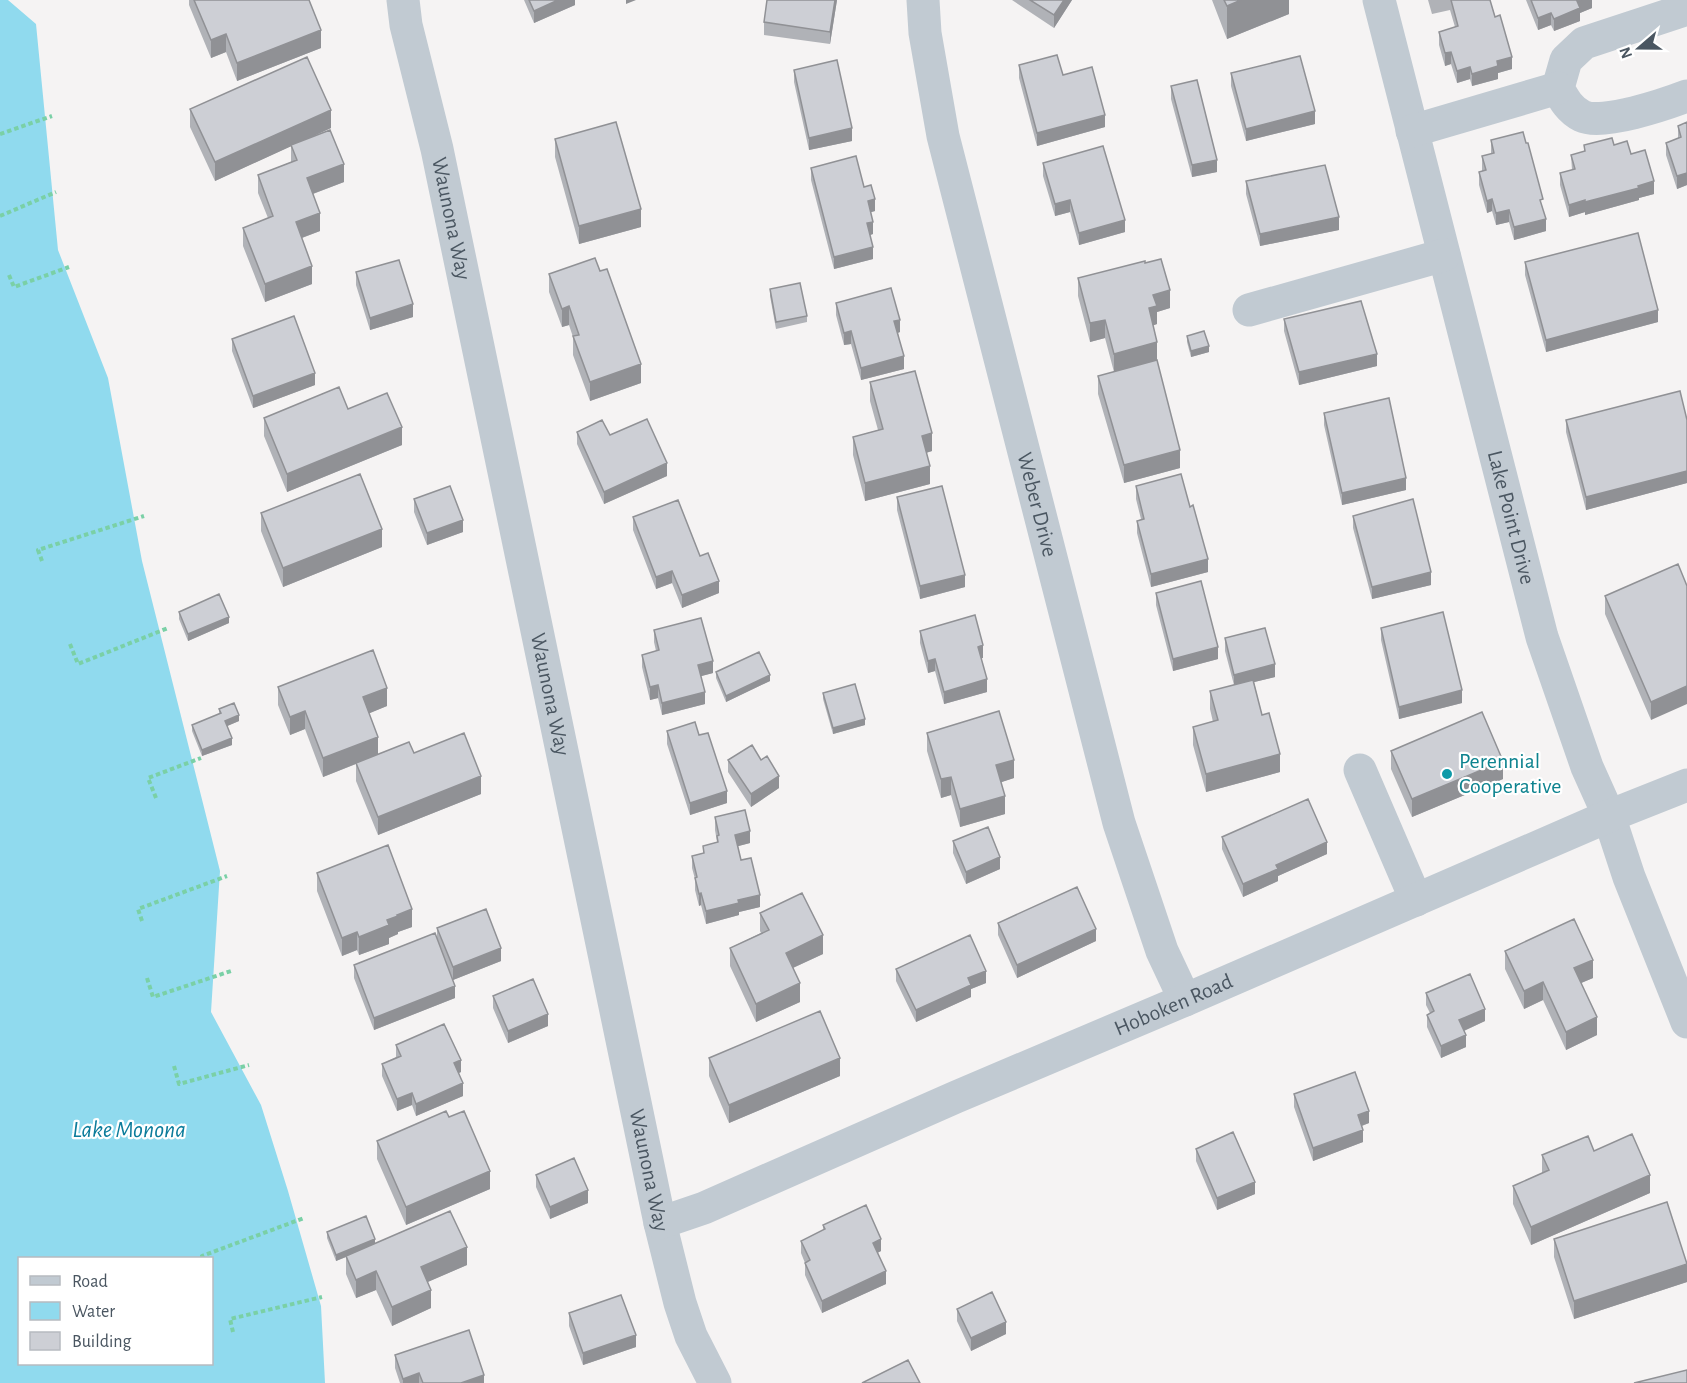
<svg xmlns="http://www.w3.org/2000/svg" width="1687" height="1383" font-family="'Alegreya Sans',sans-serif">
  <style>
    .water { fill: #90daee; fill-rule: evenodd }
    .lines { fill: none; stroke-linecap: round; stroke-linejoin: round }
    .path { stroke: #7ad0a6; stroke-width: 4; stroke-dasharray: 4.5 3; stroke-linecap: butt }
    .minor { stroke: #c1cad2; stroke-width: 33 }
    .wall { fill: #b0b2b7 }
    .shaded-wall { fill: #909195 }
    .building { fill: #cdcfd5; stroke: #909195; stroke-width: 1.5 }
    .culture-dot { fill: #0f9aa8; stroke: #fff; stroke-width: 2 }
    .labels { text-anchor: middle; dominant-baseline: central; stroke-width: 4.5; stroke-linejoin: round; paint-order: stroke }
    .street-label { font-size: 22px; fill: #4a5661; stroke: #fff }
    .culture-label { font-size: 22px; fill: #0d838f; stroke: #fff; text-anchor: start }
    .water-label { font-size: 24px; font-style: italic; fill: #0c7c9b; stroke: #fff }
  </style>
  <rect width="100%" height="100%" fill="#f5f3f3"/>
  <!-- water -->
  <path class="water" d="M0,0H8L36,24L58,250L108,378L142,561L220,871L211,1012L261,1105L288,1191L321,1306L325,1383H0ZM20,1258H212V1364H20Z"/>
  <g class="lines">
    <!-- path -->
    <path class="path" d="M0,134L52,116
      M0,216L56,192
      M9,275L14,287L69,267
      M42,561L38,550L144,516
      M70,644L78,664L168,628
      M156,798L148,778L201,758
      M142,921L138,909L227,876
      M147,978L153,997L231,971
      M174,1066L179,1084L249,1065
      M203,1258L202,1256L304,1218
      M233,1332L230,1319L322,1297"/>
    <!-- minor -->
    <g class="minor">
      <path id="s1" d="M403,0L406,25L437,149L660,1223L680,1303L691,1336L715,1383"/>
      <path id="s2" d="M923,0L925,33L943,136L1119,823L1162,951L1185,1000"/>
      <path id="s3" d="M1379,0L1542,637L1587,767L1609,816L1629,877L1687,1022"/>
      <path d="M1687,9L1584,43L1566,60L1558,88C1564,100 1570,110 1582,116C1602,126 1666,104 1687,96"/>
      <path d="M1412,131L1558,88"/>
      <path d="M1249,310L1444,255"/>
      <path d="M1360,770L1416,900"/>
      <path id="s4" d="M660,1223L704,1208L956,1097L1185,1000L1609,816L1687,785"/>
    </g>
  </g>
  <!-- wall -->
  <path class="wall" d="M189,0H309L321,48L237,81L226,52L211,58L189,5Z
    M524,0H575V5L534,23Z
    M837,0L830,44L764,35V22Z
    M1012,0H1072L1054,28Z
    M1212,0H1289V14L1227,39Z
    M1428,0H1492H1490L1512,69L1498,73V79L1472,86L1470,79L1457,83L1451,64L1445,66L1439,45V32L1455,27L1450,10L1432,14Z
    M1526,0H1592V8L1580,13V21L1554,31L1551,25L1538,30Z
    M1019,65L1063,75L1105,127L1037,146L1019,78Z
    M794,70L852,141L809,150L794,82Z
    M1231,73L1315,124L1246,141L1231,86Z
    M1171,86L1217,172L1192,177L1171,99Z
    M190,109L331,128L316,135L344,182L313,194L320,231L302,238L312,284L265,302L243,246V228L268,218L258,193V175L291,162V146L215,181L190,127Z
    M1687,122V185L1677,189L1666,155V143L1678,139V126Z
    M555,139L641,227L579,244L555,157Z
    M1491,140L1543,210L1546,231L1514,240L1509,222L1496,225L1492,211L1487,213L1479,185V172L1482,171V156L1491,154Z
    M1584,145H1614L1631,154L1654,194L1639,198V200L1585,215V212L1569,217L1560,185V173L1572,170L1571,155L1584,152Z
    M1043,163L1125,232L1079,245L1070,212L1055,216L1043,176Z
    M811,168L864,187L875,211L871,212L873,234L870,235L873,259L834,269L811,180Z
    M1246,181L1339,230L1260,246L1246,194Z
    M1525,262L1658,322L1546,352L1525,275Z
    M1145,263L1170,308L1157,312V324L1153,325L1157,361L1180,468L1124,483L1098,394V376L1114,372L1105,338L1090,342L1078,296V278Z
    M356,272L413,317L370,330L356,285Z
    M549,274L641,383L590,401L573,355V337L569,325L562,327L549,292Z
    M770,289L807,316V322L776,329L770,296Z
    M836,303L900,332L898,333L904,369L861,380L851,344L844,345L836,315Z
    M1284,319L1377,366L1299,385L1284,331Z
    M1187,336L1209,352L1191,357L1187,342Z
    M232,339L315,385L253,408L232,351Z
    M870,382L932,451L926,453L930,484L865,501L853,455V437L878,430L870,401Z
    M348,409L402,445L287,492L264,436V418Z
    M1324,413L1406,490L1342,505L1324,425Z
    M1566,420H1687V483L1586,510L1566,432Z
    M577,432L610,435L667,476L604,504L577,444Z
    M1136,486L1190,507L1208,572L1151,587L1137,533V521L1141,519L1136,499Z
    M897,497L965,587L920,599L897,510Z
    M414,499L463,532L427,545L414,512Z
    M261,513L382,547L283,587L261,531Z
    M1353,516L1431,585L1372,599L1353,528Z
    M633,517L700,556L719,593L682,608L672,583L656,589L633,530Z
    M1687,586L1651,720L1605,614V596Z
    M1156,593L1218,659L1173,671L1156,605Z
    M179,612L229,623L188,641L179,619Z
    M1381,628L1462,703L1399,719L1381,640Z
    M654,630L713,673L701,676L705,704L662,715L658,698L650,700L642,667V655L656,651L654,642Z
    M920,631L983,658H981L987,692L944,704L935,671L928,673L920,643Z
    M1225,638L1275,677L1254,682L1262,715L1280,772L1206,792L1193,745V727L1213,722L1210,709V691L1234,685L1225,651Z
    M716,672L770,681L726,702L716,678Z
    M278,687L387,706L369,713L378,754L414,753L481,794L378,835L356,781V764L323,777L305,729L290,735L278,705Z
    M823,693L865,725L833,734L823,699Z
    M219,709L239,721L227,726L232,745L202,756L192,731V725L219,714Z
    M667,731L699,735L727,803L690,815L667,744Z
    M927,733L1014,778L1001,782L1005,814L960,827L951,795L941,798L927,751Z
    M1391,751L1503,779L1412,817L1391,769Z
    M728,760H761L779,788L751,807L728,772Z
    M715,817L750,843L738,846L741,860L760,907L739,912V915L706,924L701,905L699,906L695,890V879L692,868V856L703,853V846L717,842L715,830Z
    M1222,837L1327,854L1278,876V881L1243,897L1222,849Z
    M953,841L1000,869L966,884L953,853Z
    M317,873L412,927L398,932V934L389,938V944L359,955L357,950L342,956L317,891Z
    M760,913L823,954L793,968L800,1002L756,1022L730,966V948L761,933L760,931Z
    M998,923L1096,941L1017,978L998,935Z
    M437,928L501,961L453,980L455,998L374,1030L354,978V965L437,939Z
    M1505,951L1593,978L1581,983L1597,1035L1566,1050L1543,1000L1524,1009L1505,969Z
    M896,969L986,983L971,989V997L916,1022L896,981Z
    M1426,993L1485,1021L1464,1031L1466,1047L1441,1058L1427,1027V1015L1430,1013L1426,1005Z
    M493,996L548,1026L508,1043L493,1008Z
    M396,1045L461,1072L459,1073L463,1096L416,1116L412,1105L397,1111L382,1076V1064L396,1057Z
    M709,1058L840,1076L729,1123L709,1076Z
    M1294,1094L1369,1123L1362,1126L1363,1142L1313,1161L1294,1107Z
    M449,1117L490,1189L406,1225L377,1159V1141Z
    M1196,1149L1255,1194L1217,1210L1196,1161Z
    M1594,1151L1650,1193L1531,1245L1513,1204V1186L1542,1173V1155Z
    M536,1175L588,1203L550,1219L536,1187Z
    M823,1225L881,1251L877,1253L886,1284L822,1313L805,1275V1263L801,1253V1241L823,1230Z
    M327,1232L375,1243L467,1265L427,1282L431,1308L392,1326L376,1290L356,1298L346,1274V1257L336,1261L327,1238Z
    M1554,1239L1687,1282L1574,1319L1554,1257Z
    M957,1309L1006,1334L971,1351L957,1321Z
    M569,1313L636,1347L583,1365L569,1326Z
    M395,1355L484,1383H400L395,1368Z"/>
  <!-- shaded-wall -->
  <path class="shaded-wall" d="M558,0H575V5L534,23V11Z
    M626,0H636L626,4Z
    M835,0H837L830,44V32Z
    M1064,0H1072L1054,28V15Z
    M1241,0H1289V14L1227,39V6Z
    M1581,0H1592V8L1580,13V21L1554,31V19L1577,1Z
    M1551,13V25L1538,30V18Z
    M321,30V48L237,81V63Z
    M226,34V52L211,58V40Z
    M1451,52V64L1445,66V53Z
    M1512,57V69L1498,73V79L1472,86V74L1497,61Z
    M1470,67V79L1457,83V71Z
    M331,110V128L215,181V162Z
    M1315,111V124L1246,141V129Z
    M1105,115V127L1037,146V133Z
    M852,128V141L809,150V138Z
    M1217,160V172L1192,177V165Z
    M344,164V182L307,196V178Z
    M1687,173V185L1677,189V176Z
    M1654,181V194L1639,198V200L1585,215V202Z
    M875,199V211L868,213V201Z
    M1492,199V211L1487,213V201Z
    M1070,200V212L1055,216V204Z
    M1585,200V212L1569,217V205Z
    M641,209V227L579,244V226Z
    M1509,210V222L1496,225V213Z
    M320,213V231L296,240V222Z
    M1339,217V230L1260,246V234Z
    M1546,219V231L1514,240V227Z
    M1125,220V232L1079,245V233Z
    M873,222V234L867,236V223Z
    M873,247V259L834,269V257Z
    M312,266V284L265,302V284Z
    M1170,290V308L1157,312V324L1149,327V308L1153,295Z
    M413,304V317L370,330V318Z
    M569,306V325L562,327V309Z
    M1658,310V322L1546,352V340Z
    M900,320V332L894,334V321Z
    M1105,320V338L1090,342V323Z
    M851,331V344L844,345V333Z
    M1157,342V361L1114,372V354Z
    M1209,346V352L1191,357V351Z
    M1377,354V366L1299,385V372Z
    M904,356V369L861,380V368Z
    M641,364V383L590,401V382Z
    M315,373V385L253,408V396Z
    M402,427V445L287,492V474Z
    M932,433V451L922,454V436Z
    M1180,450V468L1124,483V465Z
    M667,463V476L604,504V492Z
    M930,466V484L865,501V483Z
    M1687,471V483L1586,510V497Z
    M1406,478V490L1342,505V493Z
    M463,520V532L427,545V533Z
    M382,529V547L283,587V568Z
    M1208,559V572L1151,587V574Z
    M672,571V583L656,589V577Z
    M1431,572V585L1372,599V587Z
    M965,575V587L920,599V586Z
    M719,581V593L682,608V595Z
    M229,617V623L188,641V634Z
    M983,645V658L978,659V647Z
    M1218,647V659L1173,671V659Z
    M935,659V671L928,673V661Z
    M713,661V673L698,677V665Z
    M1275,664V677L1234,687V675Z
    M770,675V681L726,702V696Z
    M987,679V692L944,704V692Z
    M658,685V698L650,700V687Z
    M1687,686V704L1651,720V702Z
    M387,688V706L363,716V697Z
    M1462,690V703L1399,719V707Z
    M705,692V704L662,715V703Z
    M305,711V729L290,735V717Z
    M239,715V721L225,727V721Z
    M865,719V725L833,734V728Z
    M378,737V755L323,777V758Z
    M232,738V745L202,756V750Z
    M1280,754V772L1206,792V774Z
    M1014,760V778L996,784V765Z
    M1503,761V779L1412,817V799Z
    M481,776V794L378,835V817Z
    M779,776V788L751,807V794Z
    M951,777V795L941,798V779Z
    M727,791V803L690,815V803Z
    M1005,796V814L960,827V809Z
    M750,831V843L735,847V835Z
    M1327,842V854L1278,876V881L1243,897V884L1276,865Z
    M1000,857V869L966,884V872Z
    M701,893V905L699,906V894Z
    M760,895V907L739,912V915L706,924V911L738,900Z
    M412,909V927L398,932V934L389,938V944L359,955V937L397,915Z
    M1096,929V941L1017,978V965Z
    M357,932V950L342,956V938Z
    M823,935V954L786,971V953Z
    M501,948V961L453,980V967Z
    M1593,960V978L1574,986V968Z
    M986,971V983L971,989V997L916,1022V1010L968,978Z
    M1543,982V1000L1524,1009V991Z
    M800,983V1002L756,1022V1004Z
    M455,986V998L374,1030V1018Z
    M1485,1009V1021L1459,1033V1020Z
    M548,1014V1026L508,1043V1031Z
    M1597,1017V1035L1566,1050V1032Z
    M1466,1035V1047L1441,1058V1046Z
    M840,1058V1076L729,1123V1105Z
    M461,1060V1072L454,1075V1063Z
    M463,1083V1096L416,1116V1104Z
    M412,1093V1105L397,1111V1099Z
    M1369,1111V1123L1358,1127V1115Z
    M1363,1130V1142L1313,1161V1148Z
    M490,1171V1189L406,1225V1207Z
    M1650,1175V1193L1531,1245V1227Z
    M1255,1182V1194L1217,1210V1198Z
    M588,1190V1203L550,1219V1207Z
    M375,1239V1245L336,1261V1255Z
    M881,1239V1251L873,1255V1243Z
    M467,1247V1265L421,1285V1267Z
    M1687,1264V1282L1574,1319V1301Z
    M376,1271V1290L356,1298V1280Z
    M886,1271V1284L822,1313V1301Z
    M431,1290V1308L392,1326V1307Z
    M1006,1322V1334L971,1351V1338Z
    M636,1335V1347L583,1365V1353Z
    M419,1373V1383H403V1379Z
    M484,1375V1383H461Z"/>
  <!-- building -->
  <path class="building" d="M194,0H309L321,30L237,63L226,34L211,40Z
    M529,0H558L534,11Z
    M767,0H835L830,32L764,22Z
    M1030,0H1064L1054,15Z
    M1224,0H1241L1227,6Z
    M1451,0H1490L1495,17L1500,15L1512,57L1497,61L1498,66L1472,74L1470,67L1457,71L1451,52L1445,53L1439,32L1458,26Z
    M1531,0H1581L1577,1L1580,8L1554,19L1551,13L1538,18Z
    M1057,55L1063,75L1092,67L1105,115L1037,133L1019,65Z
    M1300,56L1315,111L1246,129L1231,73Z
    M307,57L331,110L215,162L190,109Z
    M837,60L852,128L809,138L794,70Z
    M1197,80L1217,160L1192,165L1171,86Z
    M616,122L641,209L579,226L555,139Z
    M1687,122V173L1677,176L1666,143L1681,137L1678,126Z
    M330,130L344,164L307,178L320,213L296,222L312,266L265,284L243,228L273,216L258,175L297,160L291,145Z
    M1523,132L1526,143H1528L1543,199L1540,200L1546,219L1514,227L1509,210L1496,213L1492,199L1487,201L1479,172L1486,170L1482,156L1494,153L1491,140Z
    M1612,138L1614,145L1627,141L1631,154L1645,150L1654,181L1638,186L1639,188L1585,202V200L1569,205L1560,173L1575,169L1571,155L1585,151L1584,145Z
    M1103,146L1125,220L1079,233L1070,200L1055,204L1043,163Z
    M856,156L864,187L871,185L875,199L868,201L873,222L867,223L873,247L834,257L811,168Z
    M1325,165L1339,217L1260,234L1246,181Z
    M1638,233L1658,310L1546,340L1525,262Z
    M595,258L600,271L607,269L641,364L590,382L573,336L579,335L569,306L562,309L549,274Z
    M1161,259L1170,290L1153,295L1157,306L1149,308L1157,342L1114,354L1105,320L1090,323L1078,278L1145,261V263Z
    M399,260L413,304L370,318L356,272Z
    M800,283L807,316L776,322L770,289Z
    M891,288L900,320L894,321L904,356L861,368L851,331L844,333L836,303Z
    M1361,301L1377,354L1299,372L1284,319Z
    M294,316L315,373L253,396L232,339Z
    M1204,331L1209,346L1191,351L1187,336Z
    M1157,360L1180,450L1124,465L1098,376Z
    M915,371L932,433L922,436L930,466L865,483L853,437L883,429L870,382Z
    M339,387L348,409L387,393L402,427L287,474L264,418Z
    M1680,391L1687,420V471L1586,497L1566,420Z
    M1389,398L1406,478L1342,493L1324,413Z
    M647,419L667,463L604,492L577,432L602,420L610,435Z
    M360,474L382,529L283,568L261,513Z
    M1181,474L1190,507L1193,505L1208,559L1151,574L1137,521L1144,519L1136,486Z
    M450,486L463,520L427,533L414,499Z
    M942,486L965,575L920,586L897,497Z
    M1413,499L1431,572L1372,587L1353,516Z
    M678,500L700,556L708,553L719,581L682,595L672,571L656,577L633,517Z
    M1678,564L1687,586V686L1651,702L1605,596Z
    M1201,581L1218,647L1173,659L1156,593Z
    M219,594L229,617L188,634L179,612Z
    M1443,612L1462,690L1399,707L1381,628Z
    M975,615L983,645L978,647L987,679L944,692L935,659L928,661L920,631Z
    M701,618L713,661L698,665L705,692L662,703L658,685L650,687L642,655L659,650L654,630Z
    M1265,628L1275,664L1234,675L1225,638Z
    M373,650L387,688L363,697L378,737L323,758L305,711L290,717L278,687Z
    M759,652L770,675L726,696L716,672Z
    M1253,680L1262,715L1269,713L1280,754L1206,774L1193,727L1218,720L1210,691Z
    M855,684L865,719L833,728L823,693Z
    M234,703L239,715L225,721L232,738L202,750L192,725L221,713L219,709Z
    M999,711L1014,760L996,765L1005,796L960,809L951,777L941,779L927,733Z
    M1482,712L1503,761L1412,799L1391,751Z
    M695,722L699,735L708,733L727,791L690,803L667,731Z
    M464,733L481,776L378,817L356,763L409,742L414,753Z
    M752,745L761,760L767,756L779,776L751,794L728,760Z
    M1308,799L1327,842L1276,865L1278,869L1243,884L1222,837Z
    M745,810L750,831L735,835L741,860L751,858L760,895L738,900L739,903L706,911L701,893L699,894L695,878L697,877L692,856L704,853L703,846L718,842L717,836L719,835L715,817Z
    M988,827L1000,857L966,872L953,841Z
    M388,845L412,909L397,915L398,916L387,920L389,925L359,937L357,932L342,938L317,873Z
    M1077,887L1096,929L1017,965L998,923Z
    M802,893L823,935L786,953L800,983L756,1004L730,948L769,930L760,913Z
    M486,909L501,948L453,967L437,928Z
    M1574,919L1593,960L1574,968L1597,1017L1566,1032L1543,982L1524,991L1505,951Z
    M435,933L455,986L374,1018L354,965Z
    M970,935L986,971L968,978L971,985L916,1010L896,969Z
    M1470,974L1485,1009L1459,1020L1466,1035L1441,1046L1427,1015L1434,1011L1426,993Z
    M533,979L548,1014L508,1031L493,996Z
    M820,1011L840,1058L729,1105L709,1058Z
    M444,1024L461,1060L454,1063L463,1083L416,1104L412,1093L397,1099L382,1064L401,1056L396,1045Z
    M1355,1072L1369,1111L1358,1115L1363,1130L1313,1148L1294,1094Z
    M446,1111L449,1117L464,1111L490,1171L406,1207L377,1141Z
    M1233,1132L1255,1182L1217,1198L1196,1149Z
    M1632,1134L1650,1175L1531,1227L1513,1186L1549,1170L1542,1155L1588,1136L1594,1151Z
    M574,1158L588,1190L550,1207L536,1175Z
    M1667,1202L1687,1264L1574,1301L1554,1239Z
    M866,1205L881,1239L873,1243L886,1271L822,1301L805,1263L810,1260L801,1241L825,1229L823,1225Z
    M450,1211L467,1247L421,1267L431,1290L392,1307L376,1271L356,1280L346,1256Z
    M366,1216L375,1239L336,1255L327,1232Z
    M992,1292L1006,1322L971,1338L957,1309Z
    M621,1295L636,1335L583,1353L569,1313Z
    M469,1330L484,1375L461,1383H423L419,1373L403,1379L395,1355Z
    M908,1360L920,1383H862Z
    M1687,1370V1383H1634Z"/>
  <!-- markers -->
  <circle class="culture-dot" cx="1447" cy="774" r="6"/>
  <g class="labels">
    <!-- street labels -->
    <g class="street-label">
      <text stroke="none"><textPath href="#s1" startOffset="224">Waunona Way</textPath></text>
      <text stroke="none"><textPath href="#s2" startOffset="518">Weber Drive</textPath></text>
      <text stroke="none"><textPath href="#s3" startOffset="534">Lake Point Drive</textPath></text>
      <text stroke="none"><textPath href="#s1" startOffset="710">Waunona Way</textPath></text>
      <text stroke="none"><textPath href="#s4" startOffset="558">Hoboken Road</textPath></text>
      <text stroke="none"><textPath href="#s1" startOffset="1196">Waunona Way</textPath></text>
    </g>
    <!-- culture labels -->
    <g class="culture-label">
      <text x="1459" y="761">Perennial<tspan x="1459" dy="25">Cooperative</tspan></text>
    </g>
    <!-- water labels -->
    <g class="water-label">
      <text x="129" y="1130">Lake Monona</text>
    </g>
  </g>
  <!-- legend -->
  <rect x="18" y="1257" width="195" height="108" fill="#ffffff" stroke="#b7bbc0" stroke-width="1.5"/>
  <rect x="30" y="1276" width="30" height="9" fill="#c1cad2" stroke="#b7bbc0" stroke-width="1.5"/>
  <text x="72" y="1287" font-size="18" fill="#4a5661">Road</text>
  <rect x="30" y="1302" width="30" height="18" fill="#90daee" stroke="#b7bbc0" stroke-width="1.5"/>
  <text x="72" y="1317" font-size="18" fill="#4a5661">Water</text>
  <rect x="30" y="1332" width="30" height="18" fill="#cdcfd5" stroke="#b7bbc0" stroke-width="1.5"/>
  <text x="72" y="1347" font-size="18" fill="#4a5661">Building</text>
  <!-- north arrow -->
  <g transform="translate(1639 48) rotate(250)" stroke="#ffffff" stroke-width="4.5" paint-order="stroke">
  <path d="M0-4.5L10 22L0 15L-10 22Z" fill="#4a5661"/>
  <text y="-9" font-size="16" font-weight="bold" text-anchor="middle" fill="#4a5661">N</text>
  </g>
</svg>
